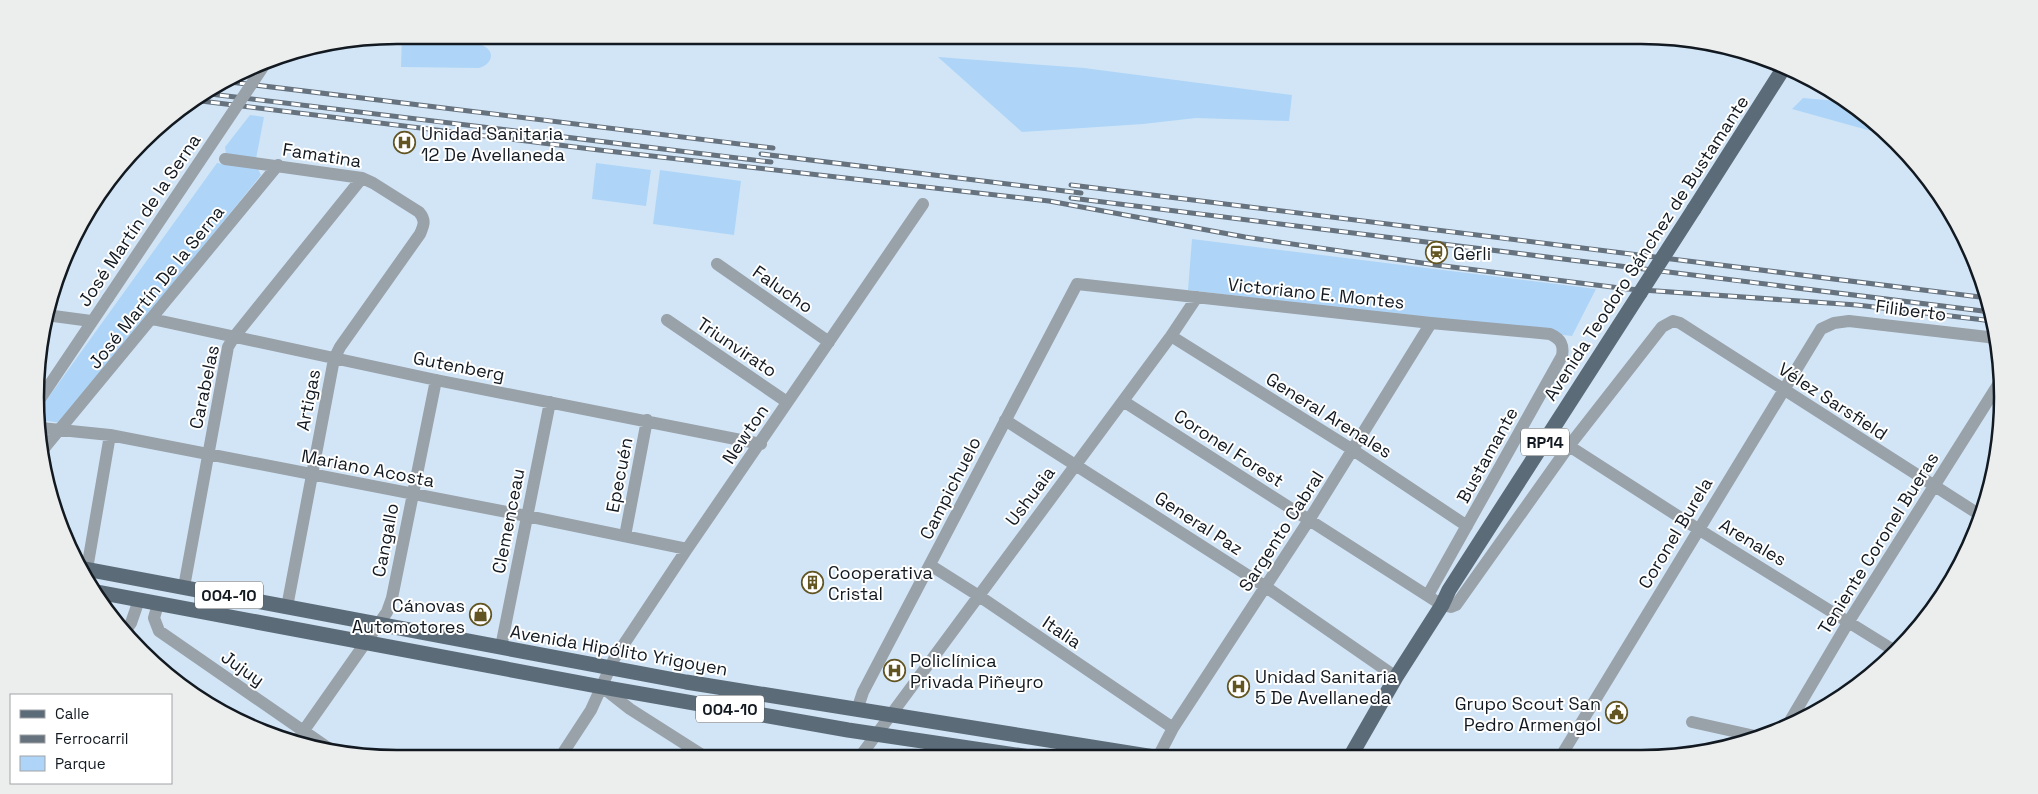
<svg xmlns="http://www.w3.org/2000/svg" width="2038" height="794" font-family="'Space Grotesk',sans-serif">
  <style>
    .green { fill: #aed5f7 }
    .lines { fill: none; stroke-linecap: round; stroke-linejoin: round }
    .minor { stroke: #99a1a9; stroke-width: 12 }
    .major { stroke: #5c6b78; stroke-width: 15 }
    .rail-casing { stroke: #66727e; stroke-width: 5 }
    .rail { stroke: #fff; stroke-width: 3; stroke-dasharray: 9; stroke-linecap: butt }
    .minor-bridge { stroke: #99a1a9; stroke-width: 12 }
    .major-bridge { stroke: #5c6b78; stroke-width: 15 }
    .labels { text-anchor: middle; dominant-baseline: central; stroke-width: 4; stroke-linejoin: round; paint-order: stroke }
    .shield { fill: #fff; stroke: #595e63; stroke-width: 1 }
    .shield-label { font-size: 16px; font-weight: bold; fill: #121920 }
    .poi-label { font-size: 18px; fill: #121920; stroke: #fff; text-anchor: start }
    .street-label { font-size: 18px; fill: #121920; stroke: #fff }
    .rim { fill: none; stroke: #121920; stroke-width: 2.5 }
  </style>
  <rect width="100%" height="100%" fill="#d1e5f7"/>
  <!-- green -->
  <path class="green" d="M402,35C419,35 442,32 458,35C463,36 483,45 487,48C496,56 488,66 479,68L401,67Z
    M938,57L1084,68L1292,95L1289,121L1196,118L1143,124L1022,132Z
    M1803,98L1849,102L1862,110L1889,136L1792,109Z
    M250,115L264,117L256,159L226,154L225,147Z
    M217,163L258,169L261,175L61,423L41,420L40,409Z
    M596,163L651,170L646,206L592,199Z
    M660,170L741,181L734,235L653,224Z
    M1192,239L1596,289L1572,336L1188,290Z"/>
  <g class="lines">
    <!-- minor -->
    <path class="minor" d="M225,159L362,178L373,183L419,212C426,220 424,225 420,234L340,347L334,359L287,607
      M717,264L829,342
      M46,315L91,321
      M152,319L436,380L761,444
      M667,320L787,402
      M1171,336L1353,450L1467,526
      M40,399L108,298
      M1123,401L1442,605L1451,607L1456,605L1569,446L1662,327L1673,321L1680,323L1980,515
      M1005,420L1266,587L1396,677
      M41,428L110,435L527,516L687,549
      M1569,446L1698,529L1895,651
      M41,452L278,165
      M625,536L647,420
      M930,565L979,596L1173,728
      M87,569L110,435
      M184,587L228,347L234,337L362,178
      M158,604L154,618L159,631L331,750
      M126,630L131,623L139,600
      M501,647L550,402
      M602,687L630,709L707,758
      M857,710L863,692L1077,284L1431,323L1550,334C1561,339 1564,345 1562,356L1428,595
      M1692,722L1755,736
      M1787,726L1849,621L2001,380
      M295,743L387,612L392,598L436,380
      M1561,756L1821,329L1834,323L1849,321L1988,337L1998,340
      M1158,757L1173,728L1309,520L1431,323
      M859,758L1171,336L1197,297
      M559,759L591,710L614,659L687,549L923,204"/>
    <!-- major -->
    <path class="major" d="M1694,209L1785,66
      M80,568L686,682L1154,757
      M92,591L602,687L848,730L1030,757
      M1350,757L1396,677L1442,605L1449,590L1640,293"/>
    <defs>
      <path id="rail" d="M222,81L773,148
        M202,93L771,162
        M193,100L599,150L1049,201L1245,237L1436,265L1628,289L1857,305L1993,321
        M761,154L1081,193
        M1071,185L1988,298
        M1071,198L1991,312"/>
    </defs>
    <!-- rail casing -->
    <use href="#rail" class="rail-casing"/>
    <!-- rail -->
    <use href="#rail" class="rail"/>
    <!-- minor-bridge -->
    <path class="minor-bridge" d="M108,298L267,61"/>
    <!-- major-bridge -->
    <path class="major-bridge" d="M1640,293L1694,209"/>
  </g>
  <!-- icons -->
  <defs>
    <symbol id="hospital-ring" viewBox="-11 -11 22 22"><circle r="9.5" fill="#fff" stroke="#635522" stroke-width="1.5"/><path d="M-5-5h3v3.5h4V-5h3V5h-3V1.5h-4V5h-3Z" fill="#635522"/></symbol>
    <symbol id="station-ring" viewBox="-11 -11 22 22"><circle r="9.5" fill="#fff" stroke="#635522" stroke-width="1.5"/><path d="M-3-6H3Q5-6 5-4V2Q5 4 3 4L4.5 6H3L1.5 4h-3L-3 6H-4.5L-3 4Q-5 4-5 2V-4Q-5-6-3-6ZM-3.5-4v3h7v-3ZM-3.5 1v1.5H-2V1ZM2 1v1.5H3.5V1Z" fill="#635522"/></symbol>
    <symbol id="building-ring" viewBox="-11 -11 22 22"><circle r="9.5" fill="#fff" stroke="#635522" stroke-width="1.5"/><path d="M-4-6H4V6H1V3H-1V6H-4ZM-2.5-4.3h1.7v1.8h-1.7ZM.8-4.3h1.7v1.8H.8ZM-2.5-1h1.7V.8h-1.7ZM.8-1h1.7V.8H.8Z" fill="#635522"/></symbol>
    <symbol id="shop-ring" viewBox="-11 -11 22 22"><circle r="9.5" fill="#fff" stroke="#635522" stroke-width="1.5"/><path d="M-5-2.5h2.3a2.7 3.5 0 0 1 5.4 0H5L5.5 6h-11ZM-1.5-2.5h3a1.5 2.3 0 0 0-3 0Z" fill="#635522"/></symbol>
    <symbol id="civic-ring" viewBox="-11 -11 22 22"><circle r="9.5" fill="#fff" stroke="#635522" stroke-width="1.5"/><path d="M-.6-6.5H3V-4.5H.6V-3L4-1V1h2V6H-6V1h2V-1L-.6-3ZM-1.2 2.5V6h2.4V2.5Z" fill="#635522"/></symbol>
  </defs>
  <g fill-rule="evenodd">
    <use href="#hospital-ring" x="392" y="130" width="25" height="25"/>
    <use href="#station-ring" x="1424" y="240" width="25" height="25"/>
    <use href="#building-ring" x="800" y="570" width="25" height="25"/>
    <use href="#shop-ring" x="468" y="602" width="25" height="25"/>
    <use href="#hospital-ring" x="882" y="658" width="25" height="25"/>
    <use href="#hospital-ring" x="1226" y="674" width="25" height="25"/>
    <use href="#civic-ring" x="1604" y="700" width="25" height="25"/>
  </g>
  <g class="labels">
    <!-- shield labels -->
    <g class="shield">
      <rect x="1521" y="428.5" width="48" height="27" rx="4"/>
      <rect x="195" y="581.5" width="68" height="27" rx="4"/>
      <rect x="696" y="695.5" width="68" height="27" rx="4"/>
    </g>
    <g class="shield-label">
      <text x="1545" y="442">RP14</text>
      <text x="229" y="595">004-10</text>
      <text x="730" y="709">004-10</text>
    </g>
    <!-- poi labels -->
    <g class="poi-label">
      <text x="421" y="133">Unidad Sanitaria<tspan x="421" dy="21">12 De Avellaneda</tspan></text>
      <text x="1453" y="253">Gerli</text>
      <text x="828" y="572">Cooperativa<tspan x="828" dy="21">Cristal</tspan></text>
      <text x="465" y="605" text-anchor="end">Cánovas<tspan x="465" dy="21">Automotores</tspan></text>
      <text x="910" y="660">Policlínica<tspan x="910" dy="21">Privada Piñeyro</tspan></text>
      <text x="1255" y="676">Unidad Sanitaria<tspan x="1255" dy="21">5 De Avellaneda</tspan></text>
      <text x="1601" y="703" text-anchor="end">Grupo Scout San<tspan x="1601" dy="21">Pedro Armengol</tspan></text>
    </g>
    <!-- street labels -->
    <g class="street-label">
      <text transform="translate(322 155) rotate(9)">Famatina</text>
      <text transform="translate(139 220) rotate(-56)">José Martín de la Serna</text>
      <text transform="translate(1646 248) rotate(-57)">Avenida Teodoro Sánchez de Bustamante</text>
      <text transform="translate(156 287) rotate(-51)">José Martín De la Serna</text>
      <text transform="translate(783 289) rotate(35)">Falucho</text>
      <text transform="translate(1316 293) rotate(6)">Victoriano E. Montes</text>
      <text transform="translate(1911 310) rotate(7)">Filiberto</text>
      <text transform="translate(737 347) rotate(34)">Triunvirato</text>
      <text transform="translate(459 366) rotate(11)">Gutenberg</text>
      <text transform="translate(204 387) rotate(-78)">Carabelas</text>
      <text transform="translate(308 400) rotate(-79)">Artigas</text>
      <text transform="translate(1833 401) rotate(33)">Vélez Sarsfield</text>
      <text transform="translate(1329 415) rotate(32)">General Arenales</text>
      <text transform="translate(745 434) rotate(-56)">Newton</text>
      <text transform="translate(1229 448) rotate(33)">Coronel Forest</text>
      <text transform="translate(1487 455) rotate(-61)">Bustamante</text>
      <text transform="translate(368 468) rotate(11)">Mariano Acosta</text>
      <text transform="translate(619 475) rotate(-79)">Epecuén</text>
      <text transform="translate(950 488) rotate(-63)">Campichuelo</text>
      <text transform="translate(1030 496) rotate(-53)">Ushuaia</text>
      <text transform="translate(508 521) rotate(-79)">Clemenceau</text>
      <text transform="translate(1199 523) rotate(33)">General Paz</text>
      <text transform="translate(1281 531) rotate(-57)">Sargento Cabral</text>
      <text transform="translate(1675 533) rotate(-59)">Coronel Burela</text>
      <text transform="translate(385 540) rotate(-79)">Cangallo</text>
      <text transform="translate(1753 542) rotate(31)">Arenales</text>
      <text transform="translate(1878 543) rotate(-58)">Teniente Coronel Bueras</text>
      <text transform="translate(1062 632) rotate(34)">Italia</text>
      <text transform="translate(619 650) rotate(10)">Avenida Hipólito Yrigoyen</text>
      <text transform="translate(243 668) rotate(35)">Jujuy</text>
    </g>
  </g>
  <!-- crop -->
  <path d="M0 0H2038V794H0ZM397 44H1641A353 353 0 0 1 1994 397V397A353 353 0 0 1 1641 750H397A353 353 0 0 1 44 397V397A353 353 0 0 1 397 44Z" fill="#eceded" fill-rule="evenodd"/>
  <path class="rim" d="M397 44H1641A353 353 0 0 1 1994 397V397A353 353 0 0 1 1641 750H397A353 353 0 0 1 44 397V397A353 353 0 0 1 397 44Z"/>
  <!-- legend -->
  <rect x="10" y="694" width="162" height="90" fill="#ffffff" stroke="#a0a3a6"/>
  <rect x="20" y="710" width="25" height="8" fill="#5c6b78" stroke="#a0a3a6"/>
  <text x="55" y="719" font-size="15" fill="#121920">Calle</text>
  <rect x="20" y="735" width="25" height="8" fill="#66727e" stroke="#a0a3a6"/>
  <text x="55" y="744" font-size="15" fill="#121920">Ferrocarril</text>
  <rect x="20" y="756" width="25" height="15" fill="#aed5f7" stroke="#a0a3a6"/>
  <text x="55" y="769" font-size="15" fill="#121920">Parque</text>
</svg>
